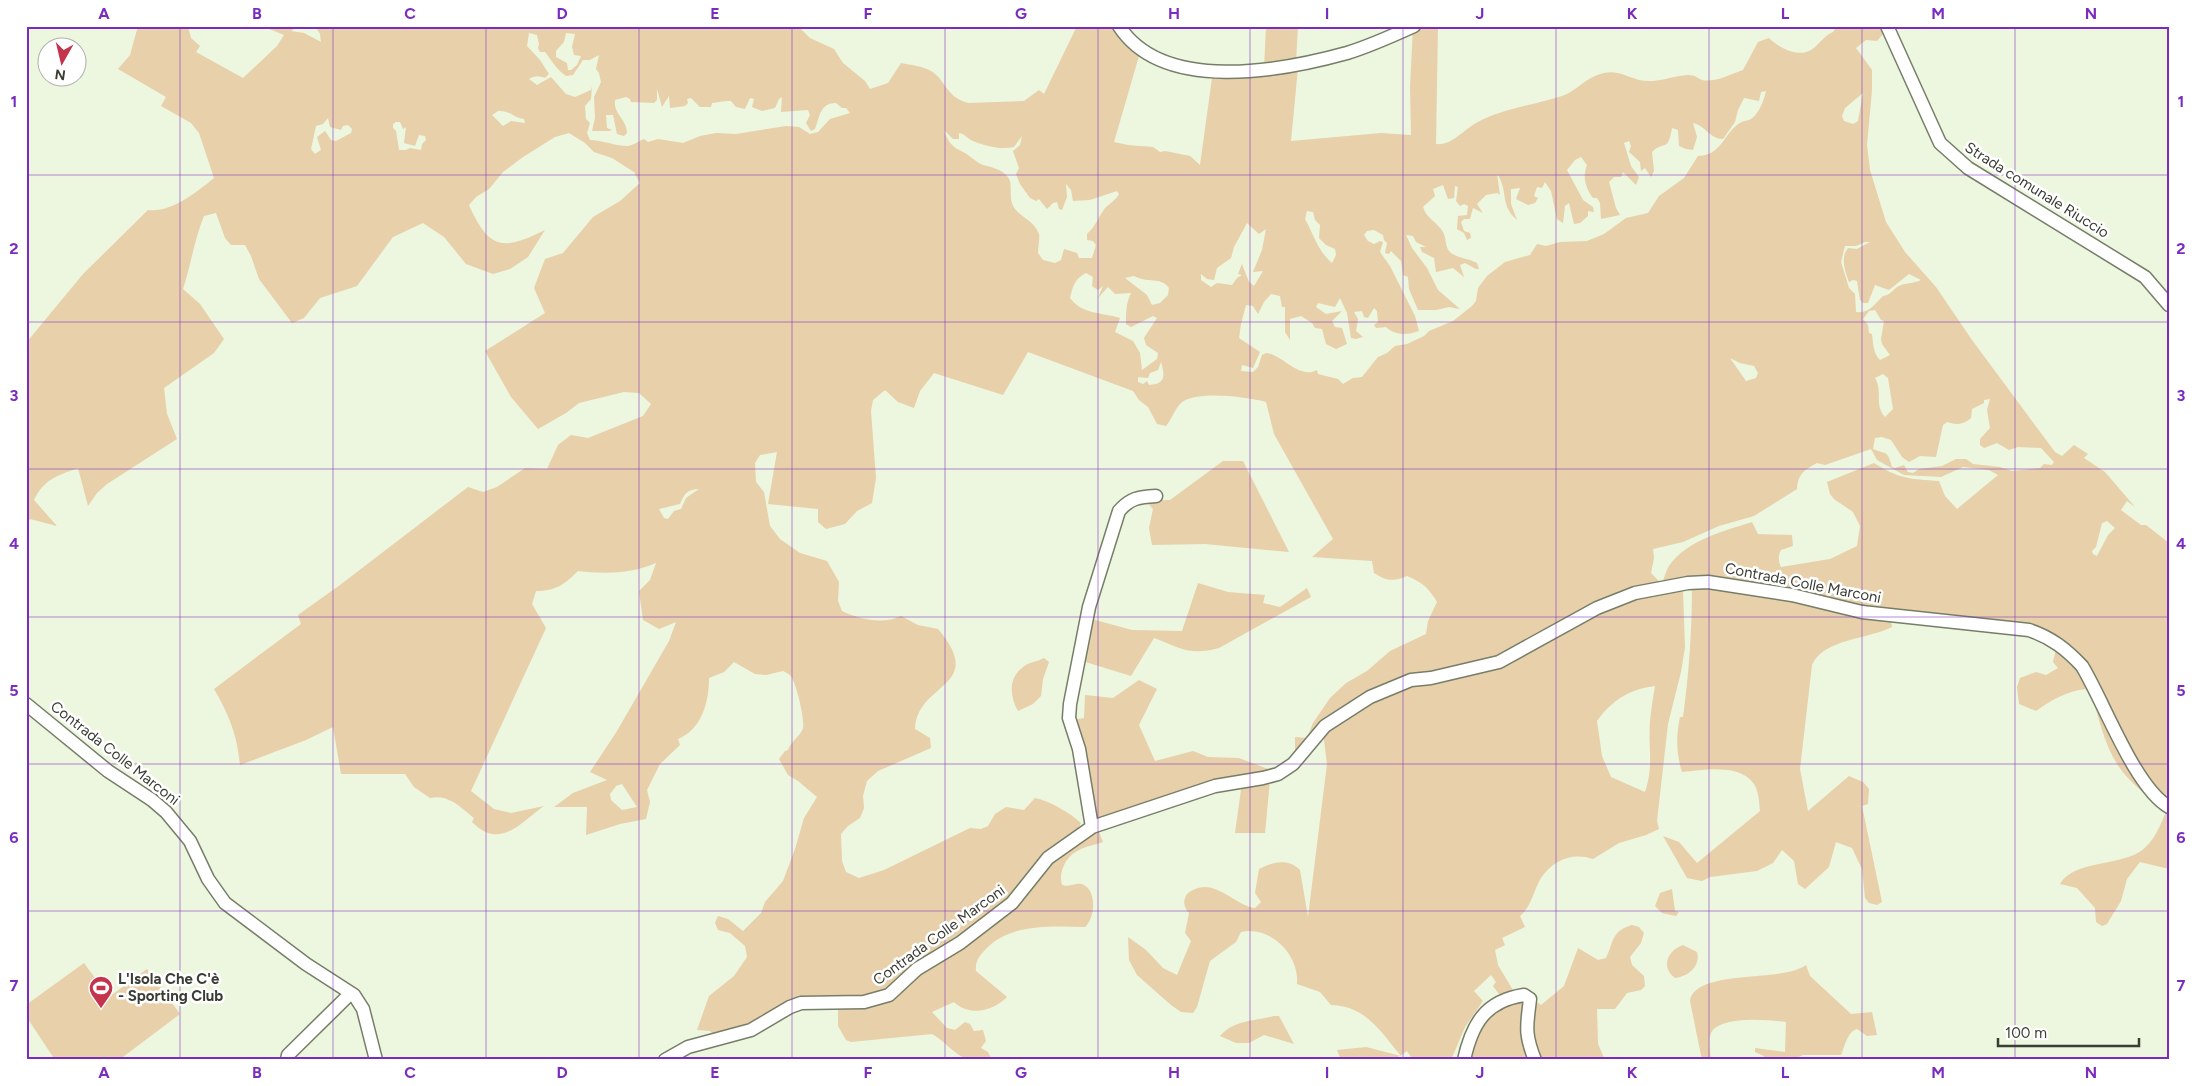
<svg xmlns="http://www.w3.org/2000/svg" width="2195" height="1086" font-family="Figtree,sans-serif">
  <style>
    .green { fill: #e7d0aa; fill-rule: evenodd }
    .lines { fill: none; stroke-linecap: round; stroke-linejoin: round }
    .minor-casing { stroke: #767e68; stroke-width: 15 }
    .minor { stroke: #fff; stroke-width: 12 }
    .grid { fill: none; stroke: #7b2cbf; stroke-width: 1; stroke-opacity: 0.55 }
    .labels { text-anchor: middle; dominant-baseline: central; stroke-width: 5; stroke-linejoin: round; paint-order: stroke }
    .street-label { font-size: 15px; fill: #3a3d34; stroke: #fff }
    .poi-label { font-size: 15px; font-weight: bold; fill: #3a3d34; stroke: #fff; text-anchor: start }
    .neatline { fill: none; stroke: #7b2cbf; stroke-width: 2 }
    .grid-label { font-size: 16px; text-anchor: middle; font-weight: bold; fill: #7b2cbf }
  </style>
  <rect width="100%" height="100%" fill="#edf6de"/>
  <!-- green -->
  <path class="green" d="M138,26H188L191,38L200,46L196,52L243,78L277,46L284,35L262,26H299L291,31L304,33L321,42L320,34L315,26H798L810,38L834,49L843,63L865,81L870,89L888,83L901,63C911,65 922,66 931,71C946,80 946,98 969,103L1024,101L1039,90L1044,94L1077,26H1115L1124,41L1139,56L1114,142L1128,145L1153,147L1160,152L1165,151L1190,156L1200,165L1212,78L1298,68L1291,141L1381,133L1411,135L1410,87L1413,26H1438L1436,144C1452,146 1464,129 1478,122C1504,108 1535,105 1562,96C1574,92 1583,81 1595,76C1615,68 1621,75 1639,80C1655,84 1672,76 1688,75C1695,75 1697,78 1702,80C1714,83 1732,74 1743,70L1758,42L1769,38C1778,47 1796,57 1809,51C1818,47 1823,36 1833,32L1837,26H1882L1883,34L1877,41L1866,40L1856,48L1872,70V90L1867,145L1870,170L1886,222L1905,252L1936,287L1972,340L2055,452L2062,456L2074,445L2088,454L2084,458L2105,472L2135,507L2127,501L2121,510L2141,525H2146L2169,543V805L2133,756L2102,699L2048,635L1930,619L1786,593L1662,584L1497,659L1373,691L1295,757V737L1307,738L1313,723L1330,698L1346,683L1367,671L1390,651L1426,634L1428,621L1437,602C1429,588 1422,582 1407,576C1393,582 1387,581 1374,573L1372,561L1312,557L1333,539L1274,434L1266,402C1248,397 1195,390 1181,403C1175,409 1171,420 1166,426L1157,424L1148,407L1139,400L1133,391L1028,352L1003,395L934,373L920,391L914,408L898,402L885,390L873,400L871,411L876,478L872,503L857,511L845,524L826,529L818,522V509L768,504L777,452L760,455L755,463L756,482L764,492L770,526L780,539L800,553L827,561L839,582L838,601L842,611C859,619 883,625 901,616L918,625L938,629C988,688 916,682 915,729L930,738L931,748L878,771L867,781L863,796L864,808L860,818L848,826L841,834L842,861L846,872L859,878L884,870L970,828L981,829L988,826L995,814L1006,807L1024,810L1035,798C1050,801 1070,813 1081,823L1077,831L1019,891L890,991L855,998L810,997L756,1024L715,1036L710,1031L697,1030L709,996L734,976L747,957L745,946L730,933L718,930L715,923L718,916L728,919L743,931L761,913L765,902L783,881L795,849L804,818L817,797L798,781L788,775L779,759L785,751L788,750C791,741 800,737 803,728C805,720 796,681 790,675C790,675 784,671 783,671L766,675L755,674L734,662L724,672L709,678C709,702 702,729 678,739L680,745L660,764L647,790L650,802L646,819L620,824L586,835L587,807H554L573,793L607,780L590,772L617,731L669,641L676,622L659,629L643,620L639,591L650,580L656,563C631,574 605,574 578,571C565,584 556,591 536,591L532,604L546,628L471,791L494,809L511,813L544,806C521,822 500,851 472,822L474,818C460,807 449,794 430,798L414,787L405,774H341L333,727L306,740L240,765C237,734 229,715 214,689L301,624L298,615L340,585L468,487L483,492L497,487L525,468L547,469L558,445L571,435L588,438L643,416L651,404L639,393L624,392L579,403L566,413L538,429L511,397L485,351L545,313L534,288L545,259L563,253L593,217L620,201L640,183L634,172L612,158L594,152L585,143L569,133L555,137L523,157L503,172L489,189L476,197L469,205C489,250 503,251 545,230L528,257L510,269L493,274L466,264L444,237L423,223L393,237L357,286L320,298L304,318L292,323L259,279L251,256L245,245H231L225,238L216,213L204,216C194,240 191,265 183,289L200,304L224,339L214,353L164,388L167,414L177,439L107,484L97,493L88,506L78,468C57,476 44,479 34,500L57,526L30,519L26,526V343L83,274L148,210C171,213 197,192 214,178L199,133L191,123L161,106L166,97L118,69L130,55ZM529,33L537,35L539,44L538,48L540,52H545C552,61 557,70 566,76L573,75L583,60H590L599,55L596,69L599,73L601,82L594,97L595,118L592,131H610L612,130L607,128L606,115H613L617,134L624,136L627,133C627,119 613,114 615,100L626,97L630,99L631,102L654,103L657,100V89L662,107L669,96L670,108L685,106L688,103L687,99L691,98L700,107H711L712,103L726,101H731L736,107L745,109L750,98L754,99L752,107L762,111L775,108L779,99L782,97L781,112L808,110L810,115L806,123L811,131L815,129C820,116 820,103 836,103L842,108H846L850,113L830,119L818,132L810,134L799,127L786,126L736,134L716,133L700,136L683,143L658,139L648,142L644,139C639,141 634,145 628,146C620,147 601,140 590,140L587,133L590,123L586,119L585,106L591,99L592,86L591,90L575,97L566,94L551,77L537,85L529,79C535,75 539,76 545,78L549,74L540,60L527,46ZM566,33L575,34L572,47L574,55L581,56L577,65L571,70H568L567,63L556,57V51L564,42ZM1766,91C1764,100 1759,114 1751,119C1747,121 1741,121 1737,125C1723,136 1720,156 1698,156L1684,178L1659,196L1648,213L1626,218L1604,234L1587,241L1560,242L1546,246L1537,244L1530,255L1505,262L1487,276L1478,288L1476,301L1472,306L1453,321L1429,331L1424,336L1407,344L1395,346L1387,353L1378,357L1362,377L1353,378L1343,384L1338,379L1318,374L1317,370C1299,380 1283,355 1266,353L1262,355L1258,367L1253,372L1241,371L1242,365L1253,368L1260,352L1239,338L1241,324L1246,305L1253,306L1258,314L1264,302L1271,294L1280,296L1282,307H1285V332L1290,340V319L1301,316L1312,323L1315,328L1322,329L1326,344L1336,349L1347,344L1342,328L1335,327L1332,321L1342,311L1326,314L1316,307L1318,303L1335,307L1340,298L1347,313L1351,338L1356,339L1363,337L1356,331L1358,319L1354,312L1362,311L1364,317L1368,318L1374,308L1377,311L1378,322L1374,325L1376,328L1386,327C1396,336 1407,335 1419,331L1415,316L1390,266L1380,252L1383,242L1380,241L1374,244L1368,241L1364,235L1367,231L1374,230L1383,235L1384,240L1387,243L1385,253L1389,254L1391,251L1401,261L1403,275L1408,277L1409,289L1418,310H1436L1449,307L1460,309L1438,290L1427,268L1412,248L1406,235L1413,236L1416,242L1426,247H1420L1422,252L1434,258L1436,272L1453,268L1464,277L1460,265L1465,263L1476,269H1479L1477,263C1469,259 1459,258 1451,253C1444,247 1447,239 1443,232C1437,222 1426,218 1423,207L1435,196L1433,189L1443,185L1448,199L1454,198L1455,186L1458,187L1456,201L1460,206L1464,204L1468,206L1467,215L1458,216L1457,229L1464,233L1467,240L1471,238L1470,233L1464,231L1461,222L1464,219H1470L1473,208L1483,213L1477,204L1486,195L1497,193L1500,195L1497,174C1509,191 1499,204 1517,220L1511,204V189L1520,188L1516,199L1528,205L1535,203L1538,198L1534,196L1537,187L1542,188L1545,182L1551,191L1557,219L1563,223L1565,206L1569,203L1574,224L1580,223L1588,216V211L1594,212L1593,207L1583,200L1567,170L1575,160L1581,157L1587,165C1582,177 1586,189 1593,198H1597L1600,203L1601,219L1620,215L1616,208L1609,182L1614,177H1621L1623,172L1636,185L1639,177L1631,166L1624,143L1629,141L1631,146L1629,152L1640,162L1641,171L1645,168L1651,177L1654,171L1652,152C1664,140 1668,153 1672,128L1678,130L1679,146L1686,149L1693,150L1697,137L1693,123C1706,126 1710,139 1723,139L1735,122L1738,110L1744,98L1759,101L1761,92ZM1863,93L1858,121L1853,124L1844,121L1842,116L1845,108ZM498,111C510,110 513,118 524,119L525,123L511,121L503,126L492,115ZM328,118L330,127L341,130L343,126L348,125L352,129L351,133L336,141L331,140L325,131L317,137L321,150L315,154L311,149L316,126L323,124ZM396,122H400L403,129L406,127L404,143L415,146L419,135L425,136L426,140L422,144L421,150L410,148L406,150H399L396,131L393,128V124ZM944,130L953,139H959V133C966,134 967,139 973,141C986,146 1000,150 1014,147L1022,136L1020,145L1013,151L1019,168L1016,174L1020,184L1030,198L1036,201L1039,199L1047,209L1053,203L1057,202L1059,209L1062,210L1067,197L1066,184L1071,190L1073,201L1090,200L1117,191L1119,194C1115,202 1107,204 1103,211C1097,220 1095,227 1087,234V240L1093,241L1096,245L1092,258H1079L1077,253L1064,249L1061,260L1055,263L1043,260L1038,253C1038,247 1040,239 1039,234C1034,220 1019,217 1013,206C1008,196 1014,183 1007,176C1001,169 991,167 983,165C975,162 970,155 963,152C952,147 948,142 944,130ZM1307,211L1313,212L1315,220L1320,225L1319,238L1326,245L1335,249L1336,255L1332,263C1317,250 1314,235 1305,219ZM1247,223L1259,234L1266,229L1262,250L1253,272L1263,271L1254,286L1249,282L1242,264L1238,274L1242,275L1237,278L1232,285L1217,283L1211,287L1201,280V274L1207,279L1214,280L1217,268L1231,258L1234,247ZM1865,242H1870L1857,249L1848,248C1840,258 1845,271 1849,282L1853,280L1857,281L1860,300L1863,303H1868L1875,285L1889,290L1909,274L1921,280C1914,284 1905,282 1897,287C1892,291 1890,295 1883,296C1875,304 1869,314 1856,312L1855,294L1849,288L1841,262L1845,246H1856ZM1086,273L1093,277L1092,286L1098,290L1103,286L1098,298L1108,287L1115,294L1131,293C1126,303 1126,312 1126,324L1131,327L1153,316L1157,318L1144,338L1146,345L1158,353L1157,359L1142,370L1140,353L1133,341L1115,332L1120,318C1101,312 1083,315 1070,298C1073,285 1075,279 1086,273ZM1134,276C1149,284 1160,276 1169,288L1168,295L1160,303L1152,305L1147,295L1125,278ZM1875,310L1881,320L1884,321L1881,339L1882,344L1890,355L1880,360C1873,354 1873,342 1872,334L1869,333L1868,325L1863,319L1869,311ZM1730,358L1740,363L1754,366L1758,373L1756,378L1746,381ZM1161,362C1165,376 1166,384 1149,385L1147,381L1143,384L1138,382V377L1148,378L1150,373L1158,370ZM1883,374L1888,378L1893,409L1885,417C1874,405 1883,391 1875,378ZM1990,399L1987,410L1990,428L1980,439V445L1984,448L1997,443L2009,450L2018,447L2041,448L2054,462L2052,465L2044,464L2040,468L2012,471L2000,467L1973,464L1966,459H1956L1942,466L1919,469L1913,473L1908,472L1904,465L1895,468L1892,467C1887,450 1888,455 1873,449L1875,438L1882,437L1891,440L1902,457L1909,462L1920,456L1936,457L1943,425L1947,422C1957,425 1963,425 1971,418L1972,409L1984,403V400ZM1871,449L1877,460L1904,475L1941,477L1963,467L1989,470L1998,475L1957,509L1945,496L1939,481C1910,479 1899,479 1874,463L1827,482L1830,494L1834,499L1853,512L1860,526L1857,546L1830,559L1781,567C1778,561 1778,555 1781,550L1793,546L1792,535L1758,534L1752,522C1724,531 1687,540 1669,566C1666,571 1664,578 1662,584L1651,573L1654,558L1653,549L1683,542L1719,526L1754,516L1797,489C1798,474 1804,470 1817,463L1825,465ZM699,489L686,498L681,509L674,511L668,519L664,518L659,509L680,504C684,494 688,489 699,489ZM2107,521L2115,528L2108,535L2097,556L2093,554L2092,551L2096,547L2102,523ZM622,784L637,807L622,810L611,800L610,794L616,786Z
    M1266,26H1298L1296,63L1264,69Z
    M1223,461H1243L1289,552L1205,544L1152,545L1149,528L1153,509L1146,501L1170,500Z
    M1198,583L1228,592L1265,595L1263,603L1280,607L1307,588L1311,597L1219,648C1190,656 1180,648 1154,638L1131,676L1079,660L1088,618L1132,630L1182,631Z
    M1692,585L1729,587L1891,620L1892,627C1869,639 1823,639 1812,665L1800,769L1808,811L1849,776L1863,782L1869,789L1868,804L1862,806L1882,902L1877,905L1869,903L1865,898L1862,869L1852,848L1836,842L1829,867L1805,889L1798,884L1794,861L1782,850L1773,863L1757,871L1710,877L1702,881L1687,878L1663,836L1679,842L1697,863L1760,811C1759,802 1759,792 1754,784C1740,763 1703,770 1682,772C1676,752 1676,737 1680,717H1683C1689,673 1692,630 1692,585Z
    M1681,588L1683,592L1685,647L1681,672L1668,724L1657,821L1659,829L1646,835L1619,843L1593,859C1572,852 1553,860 1541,878C1533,891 1532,906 1520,916L1525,927L1502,938L1505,945L1495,950L1498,965L1514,992L1502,998L1493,986L1496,982L1491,975L1474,991L1483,1001L1465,1027L1451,1060H1413L1407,1051C1391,1066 1361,1060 1341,1060L1337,1050L1366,1047L1401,1056C1380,1031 1366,1006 1331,1005L1320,992L1297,984C1300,955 1270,925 1241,932L1236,942L1210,961L1197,1007L1193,1013L1181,1012L1171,1005L1137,975L1129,960L1128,937L1146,950L1163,968L1177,975L1191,941L1185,933L1189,913C1185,909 1183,903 1185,898C1186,894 1189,892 1193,890C1215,878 1234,905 1255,908L1261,902L1255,893L1259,869C1273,862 1288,858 1300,870L1308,917L1327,764L1323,732L1356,709L1410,685L1462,675L1621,602ZM1655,686C1653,698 1651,710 1650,722C1648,747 1654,766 1645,792L1611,777L1602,756L1597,721C1612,700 1630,689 1655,686Z
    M2056,649L2070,657L2169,813V869L2140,862L2127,879L2121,901L2107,924L2102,926L2096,922L2095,908L2077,888L2060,884C2074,860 2120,866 2141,851C2154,842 2160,826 2166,812C2154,801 2139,790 2128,778C2106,755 2100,722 2091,692L2086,689C2067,691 2051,700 2036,711L2019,704L2017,687L2020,678L2036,672L2046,675L2058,668L2053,662Z
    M1044,658L1049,662L1043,679L1041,696L1033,704L1018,711C1010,697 1008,679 1022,668C1028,662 1037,662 1044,658Z
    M1139,680L1157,689L1139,725L1155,761L1193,751L1208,757L1239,758L1276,772L1097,819L1093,816L1072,720L1084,718L1085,695L1113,698Z
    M1270,780L1265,833H1235L1242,783Z
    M1101,828L1099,832L1103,842C1095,845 1086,846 1079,850C1066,856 1058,872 1062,885C1070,888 1077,881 1084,885C1097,892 1095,918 1085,927C1050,926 1009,923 984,951C978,957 975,963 976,971L1007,997C993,1011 970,1017 954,1002L932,1012L947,1028L955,1030L965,1022L970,1024L974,1031L983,1030L986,1041L981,1048L988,1052L992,1060C984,1060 975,1061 968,1059C955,1056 944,1040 932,1034L851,1042L846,1040L838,1026V1008L870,1002L980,937L1056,854Z
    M1672,889L1675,911L1679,912L1676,916L1662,913L1655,906L1660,893Z
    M1632,925L1639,927L1644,933L1641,943L1630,957L1632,965L1644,976L1645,986L1641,990L1627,993L1615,1009H1597L1598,1044L1605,1060H1537L1530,1034L1535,1001L1541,1005L1564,986L1578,948L1598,960L1606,958C1614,942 1611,931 1632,925Z
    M1683,945L1697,952C1701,966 1688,977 1675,978C1660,967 1668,950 1683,945Z
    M84,963L109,997L147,969L180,1014L119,1060H55L26,1016V1005Z
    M1806,965L1810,976L1851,1014L1872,1012L1877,1035L1867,1036L1857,1029C1847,1032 1845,1046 1841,1055H1803L1792,1060H1762L1764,1056L1755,1052V1048L1785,1052L1786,1022C1770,1020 1720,1015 1711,1033C1708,1040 1710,1052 1711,1060H1702L1690,1001C1695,968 1783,983 1806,965Z
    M1523,1001L1531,1060H1465L1467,1050L1491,1013Z
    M1274,1016H1279L1294,1044L1264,1035L1249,1043H1236L1220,1036C1234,1020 1254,1021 1274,1016Z"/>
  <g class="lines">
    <defs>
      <path id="minor" d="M1119,26C1163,94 1282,71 1347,53C1370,46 1392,36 1414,26
        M1887,26L1940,143L1968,168L2145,277L2169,305
        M26,704L108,771L152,800L166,812L190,841L208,879L225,903L306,964L354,995L363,1009L376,1060
        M1092,827L1079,749L1069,718L1070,704L1089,607L1119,511C1130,498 1139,497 1156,496
        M287,1060L288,1055L351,993
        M665,1060L688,1047L751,1030L790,1007L801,1003L864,1002L889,995L917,969L960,943L1012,903L1048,858L1092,827L1215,786L1263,778L1278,774L1293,764L1325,726L1370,697L1411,680L1431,678L1499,662L1597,608L1635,593L1688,583L1708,582L1792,595L1862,612L2029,630C2052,638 2066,649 2082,666C2104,702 2135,788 2169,807
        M1464,1060C1472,1024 1485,1001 1524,995L1530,999C1527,1025 1524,1033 1535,1060"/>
    </defs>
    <!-- minor casing -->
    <use href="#minor" class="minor-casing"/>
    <!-- minor -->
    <use href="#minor" class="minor"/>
  </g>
  <!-- grid -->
  <path class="grid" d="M180,26V1060M333,26V1060M486,26V1060M639,26V1060M792,26V1060M945,26V1060M1098,26V1060M1250,26V1060M1403,26V1060M1556,26V1060M1709,26V1060M1862,26V1060M2015,26V1060M26,175H2169M26,322H2169M26,469H2169M26,617H2169M26,764H2169M26,911H2169"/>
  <!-- icons -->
  <defs>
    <symbol id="stadium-pin" viewBox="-11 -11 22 30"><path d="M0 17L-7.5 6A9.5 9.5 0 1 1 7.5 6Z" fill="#c4344d" stroke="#fff"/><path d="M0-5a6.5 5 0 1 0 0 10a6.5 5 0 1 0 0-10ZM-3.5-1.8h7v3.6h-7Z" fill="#fff"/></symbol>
  </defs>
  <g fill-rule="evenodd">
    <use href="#stadium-pin" x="87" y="974" width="28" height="38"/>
  </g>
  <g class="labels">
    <!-- street labels -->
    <g class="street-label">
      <text transform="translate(2037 190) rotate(32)">Strada comunale Riuccio</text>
      <text transform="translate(1803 583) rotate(11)">Contrada Colle Marconi</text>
      <text transform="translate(115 753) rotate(38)">Contrada Colle Marconi</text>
      <text transform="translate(939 935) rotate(-36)">Contrada Colle Marconi</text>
    </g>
    <!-- poi labels -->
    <g class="poi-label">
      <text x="118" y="979">L'Isola Che C'è<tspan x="118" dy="17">- Sporting Club</tspan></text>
    </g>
  </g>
  <!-- border -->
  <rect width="2195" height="1086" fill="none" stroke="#ffffff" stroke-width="55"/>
  <!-- north arrow -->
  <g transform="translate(62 62) rotate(188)"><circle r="24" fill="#ffffff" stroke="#b0b1ae"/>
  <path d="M0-4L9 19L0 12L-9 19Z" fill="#c4344d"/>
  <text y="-8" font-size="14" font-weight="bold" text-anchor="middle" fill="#3a3d34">N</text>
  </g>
  <!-- scale -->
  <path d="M1998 1038v8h141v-8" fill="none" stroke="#3a3d34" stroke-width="2.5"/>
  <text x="2005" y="1038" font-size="15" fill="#3a3d34" stroke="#ffffff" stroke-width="4" paint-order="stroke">100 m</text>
  <rect x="28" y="28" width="2140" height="1030" class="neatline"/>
  <g class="grid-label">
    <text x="104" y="19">A</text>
    <text x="257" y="19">B</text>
    <text x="410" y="19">C</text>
    <text x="562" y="19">D</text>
    <text x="715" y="19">E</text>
    <text x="868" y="19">F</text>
    <text x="1021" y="19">G</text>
    <text x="1174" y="19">H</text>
    <text x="1327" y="19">I</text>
    <text x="1480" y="19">J</text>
    <text x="1632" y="19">K</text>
    <text x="1785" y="19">L</text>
    <text x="1938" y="19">M</text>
    <text x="2091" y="19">N</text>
    <text x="14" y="107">1</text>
    <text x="2181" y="107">1</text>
    <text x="14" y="254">2</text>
    <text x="2181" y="254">2</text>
    <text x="14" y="401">3</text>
    <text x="2181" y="401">3</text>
    <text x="14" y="549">4</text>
    <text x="2181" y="549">4</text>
    <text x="14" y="696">5</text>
    <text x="2181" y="696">5</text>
    <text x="14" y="843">6</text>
    <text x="2181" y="843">6</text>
    <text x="14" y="991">7</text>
    <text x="2181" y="991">7</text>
    <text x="104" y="1078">A</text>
    <text x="257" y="1078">B</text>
    <text x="410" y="1078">C</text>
    <text x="562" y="1078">D</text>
    <text x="715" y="1078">E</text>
    <text x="868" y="1078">F</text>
    <text x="1021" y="1078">G</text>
    <text x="1174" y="1078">H</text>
    <text x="1327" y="1078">I</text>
    <text x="1480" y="1078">J</text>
    <text x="1632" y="1078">K</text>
    <text x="1785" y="1078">L</text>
    <text x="1938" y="1078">M</text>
    <text x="2091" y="1078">N</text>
  </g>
</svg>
